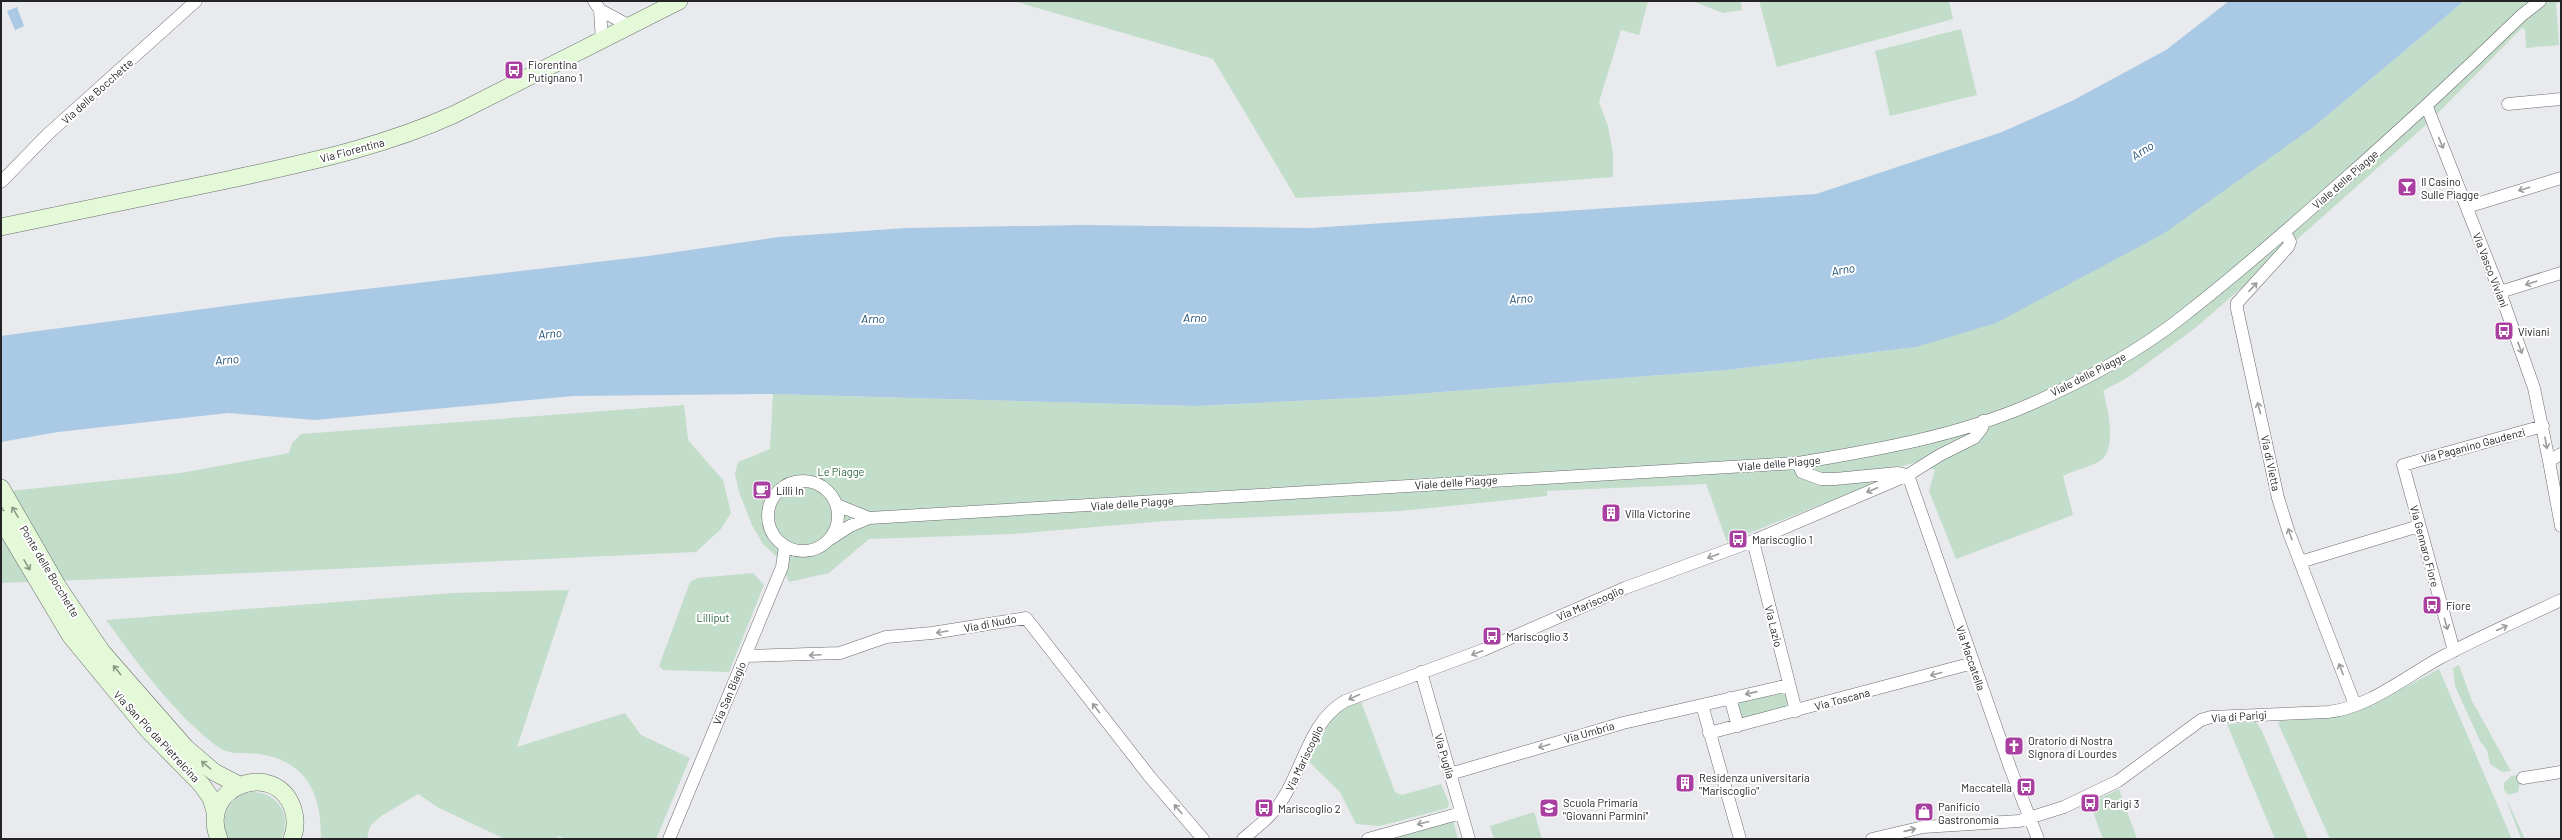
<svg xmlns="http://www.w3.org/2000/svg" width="2562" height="840" font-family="Barlow,sans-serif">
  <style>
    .green { fill: #c2ddc9 }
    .water { fill: #a9c9e4 }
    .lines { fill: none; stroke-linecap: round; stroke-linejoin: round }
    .minor-casing { stroke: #6b6c70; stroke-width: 13 }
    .secondary-casing { stroke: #6b6c70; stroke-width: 18 }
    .minor { stroke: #fff; stroke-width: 12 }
    .secondary { stroke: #e3f9d7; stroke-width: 17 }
    .oneway { stroke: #9c9c9d }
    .oneway2 { stroke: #8d9987 }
    .labels { text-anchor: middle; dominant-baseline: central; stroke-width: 4; stroke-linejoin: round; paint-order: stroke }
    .poi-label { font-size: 11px; fill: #242426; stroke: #fff; text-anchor: start }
    .street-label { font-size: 11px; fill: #242426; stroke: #fff }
    .park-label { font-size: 11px; fill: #2e6441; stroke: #fff }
    .water-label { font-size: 12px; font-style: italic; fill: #184c70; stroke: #fff }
  </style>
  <rect width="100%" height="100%" fill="#e9eaee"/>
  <!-- green -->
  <path class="green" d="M1013,1H1648L1639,35L1621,30L1599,102L1608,126L1613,153V177L1413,192L1296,198L1213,59Z
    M1692,1H1741L1742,10L1723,13Z
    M1759,1H1949L1953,19L1777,67Z
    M2464,1H2559L2556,4L2559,45L2526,48L2525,30L2522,28L2427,124L2292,244L2194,329L2127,378L2103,391C2108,407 2117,449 2101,460C2095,465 2073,471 2063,476L2073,515L1956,559L1929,491L1935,470L1917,462L1896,468L1890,477L1727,542L1706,484L1547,491V496L1401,511L1165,521L1013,534L869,539L829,573L789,582L778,558L763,544L752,525L739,492L735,474L738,462L770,449L773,394L1197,406L1376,397L1726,370L1916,347L2316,125Z
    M1961,29L1977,95L1890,116L1875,51Z
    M684,405L688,440L723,480L731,513L721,529L696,552C465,562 233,575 1,583V492L181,473L289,453L292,443L301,434Z
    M753,573L764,585L729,672L663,670L659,666L690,582L697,578Z
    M569,590L517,747L625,713L641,735L690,758L656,839H566L558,836L556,839H505L439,808L418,794L381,816L370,826L367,839H321C321,797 310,765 265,755C249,751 232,757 218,747C173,713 139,665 106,620L453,593Z
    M2459,665L2472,701L2511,771L2502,772L2490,764L2487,750L2480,741L2455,686L2453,668Z
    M2439,669L2512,839H2330L2278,723L2280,721L2339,716L2368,707Z
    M1785,693L1789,707L1741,719L1736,702Z
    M1360,699L1395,792L1402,795L1441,784L1449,803L1448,808L1380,826L1356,824L1340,792L1308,761C1318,729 1332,715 1360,699Z
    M2256,722L2262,731L2308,839H2275L2227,724Z
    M2516,775L2520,782L2518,792L2509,795L2504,790V783L2511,776Z
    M2119,789L2137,839H2103L2090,803Z
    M252,792C277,792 293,815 281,839L227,838C219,817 229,796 252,792Z
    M2507,802H2508L2525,839H2521Z
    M1534,812L1542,839H1494L1490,826Z
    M1453,820L1458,839H1386Z"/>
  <!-- water -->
  <path class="water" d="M2229,1H2464L2316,125L2163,234L1996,323L1916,347L1726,370L1376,397L1197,406L773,394L574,396L315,420L228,413L58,432L1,442V336L23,333L272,300L648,256L779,237L906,228L1082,225L1311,228L1816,194L2002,132L2072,101L2166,50Z
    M17,7L24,26L15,30L7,11Z"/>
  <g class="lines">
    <defs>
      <path id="minor" d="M594,1L600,10L602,41
        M600,10L630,26
        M2508,104L2561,99
        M2427,107L2500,292L2534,388L2549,461
        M1,182L48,134L196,1
        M2467,207L2561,178
        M2285,232L2290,242L2288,247L2237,303V309L2278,498L2289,533L2355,705
        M2500,292L2561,273
        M2561,454L2549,461L2561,526
        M1798,463L1802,472L1821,479H1835L1898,473L1907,475
        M1908,475L2011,770L2038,839
        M768 516a35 35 0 1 1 70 0a35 35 0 1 1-70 0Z
        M837,505L869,518
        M830,539L850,526L869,518L1798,463C1876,450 1958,436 2031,404C2083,381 2137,353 2182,317C2227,282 2270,245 2313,207C2384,145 2454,81 2522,15L2540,1
        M1753,541L1796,711
        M2300,562L2419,526
        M2454,651L2403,465L2543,426
        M745,656L840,653L886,637L932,633L1026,618L1150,777L1203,839
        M1421,672L1469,839
        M1730,698L1738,726
        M1702,705L1740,839
        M1709,733L1973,663
        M1450,774L1623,723L1789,685
        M2523,778L2561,772
        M669,839L782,567L785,546
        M1243,839C1257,827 1273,815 1282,800C1304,767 1309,722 1345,701L1483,650L1625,588L1753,541L1908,475L1940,455L1974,438L1982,428L1983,421
        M1368,839L1461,813
        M1872,839L1923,827L2019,821L2064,807L2118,781L2201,720L2211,717L2328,712C2368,708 2405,677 2440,658C2479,637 2521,619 2561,600"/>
      <path id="secondary" d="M1,227C78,211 155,195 232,179C308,162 383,147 455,114L679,1
        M1,488L58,587L102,652L186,748L214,772L239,785
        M1,519L70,635L148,730L201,784L211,798L216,815
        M219,839C197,786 276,758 293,809C296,819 296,829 292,839"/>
    </defs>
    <!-- minor casing -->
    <use href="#minor" class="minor-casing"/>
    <!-- secondary casing -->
    <use href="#secondary" class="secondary-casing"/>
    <!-- minor -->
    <use href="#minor" class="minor"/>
    <!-- secondary -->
    <use href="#secondary" class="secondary"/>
  </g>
  <!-- one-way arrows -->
  <defs><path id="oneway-shaft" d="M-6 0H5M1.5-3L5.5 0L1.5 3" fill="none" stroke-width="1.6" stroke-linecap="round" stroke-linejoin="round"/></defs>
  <g class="oneway">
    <use href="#oneway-shaft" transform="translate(2441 143) rotate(68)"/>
    <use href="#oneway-shaft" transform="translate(2524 189) rotate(163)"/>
    <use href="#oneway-shaft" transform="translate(2531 283) rotate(162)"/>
    <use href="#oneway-shaft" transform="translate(2253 287) rotate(-47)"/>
    <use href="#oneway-shaft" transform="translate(2520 348) rotate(70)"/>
    <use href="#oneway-shaft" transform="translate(2259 408) rotate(-105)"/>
    <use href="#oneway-shaft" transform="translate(2546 443) rotate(80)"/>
    <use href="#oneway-shaft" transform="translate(1872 490) rotate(157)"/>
    <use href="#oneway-shaft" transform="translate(2290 534) rotate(-109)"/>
    <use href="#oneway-shaft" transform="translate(1713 556) rotate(160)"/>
    <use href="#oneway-shaft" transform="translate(2446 624) rotate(74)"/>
    <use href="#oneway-shaft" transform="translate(2502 628) rotate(-25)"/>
    <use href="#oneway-shaft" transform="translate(942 632) rotate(171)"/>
    <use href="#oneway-shaft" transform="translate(1477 653) rotate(159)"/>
    <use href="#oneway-shaft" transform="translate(815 655) rotate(177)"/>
    <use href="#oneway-shaft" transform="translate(2341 669) rotate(-111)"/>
    <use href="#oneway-shaft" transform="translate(1936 674) rotate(165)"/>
    <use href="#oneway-shaft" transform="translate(1751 693) rotate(167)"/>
    <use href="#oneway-shaft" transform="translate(1354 697) rotate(155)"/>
    <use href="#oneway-shaft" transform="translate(1096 708) rotate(-128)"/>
    <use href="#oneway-shaft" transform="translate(1544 746) rotate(163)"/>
    <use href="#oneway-shaft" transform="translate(1178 809) rotate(-130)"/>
    <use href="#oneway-shaft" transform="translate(1423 823) rotate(165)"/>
    <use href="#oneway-shaft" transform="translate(1910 830) rotate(-13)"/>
  </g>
  <g class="oneway2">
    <use href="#oneway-shaft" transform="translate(15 512) rotate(-120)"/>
    <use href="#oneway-shaft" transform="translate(27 565) rotate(60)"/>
    <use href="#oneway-shaft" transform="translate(117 670) rotate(-129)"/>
    <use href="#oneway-shaft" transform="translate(206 765) rotate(-141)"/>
  </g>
  <!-- icons -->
  <defs>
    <symbol id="bus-square" viewBox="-11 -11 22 22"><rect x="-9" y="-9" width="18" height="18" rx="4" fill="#a93fa0" stroke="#fff"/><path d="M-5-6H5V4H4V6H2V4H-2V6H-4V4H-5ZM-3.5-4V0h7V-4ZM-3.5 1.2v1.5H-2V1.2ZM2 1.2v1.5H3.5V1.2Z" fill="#fff"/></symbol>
    <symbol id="bar-square" viewBox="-11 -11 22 22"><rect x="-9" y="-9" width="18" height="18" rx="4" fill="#a93fa0" stroke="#fff"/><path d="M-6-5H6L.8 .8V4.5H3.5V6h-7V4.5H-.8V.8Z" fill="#fff"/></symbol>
    <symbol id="cafe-square" viewBox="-11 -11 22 22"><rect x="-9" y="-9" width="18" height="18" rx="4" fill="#a93fa0" stroke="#fff"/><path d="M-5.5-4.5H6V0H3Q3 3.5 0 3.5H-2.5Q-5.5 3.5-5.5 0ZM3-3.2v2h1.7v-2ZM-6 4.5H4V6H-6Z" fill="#fff"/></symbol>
    <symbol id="building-square" viewBox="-11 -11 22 22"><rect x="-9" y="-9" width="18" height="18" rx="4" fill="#a93fa0" stroke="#fff"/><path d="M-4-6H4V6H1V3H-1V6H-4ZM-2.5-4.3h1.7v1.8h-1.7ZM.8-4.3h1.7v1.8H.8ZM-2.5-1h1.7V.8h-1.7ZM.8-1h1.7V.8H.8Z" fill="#fff"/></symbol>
    <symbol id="church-square" viewBox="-11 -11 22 22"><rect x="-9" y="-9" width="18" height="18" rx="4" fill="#a93fa0" stroke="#fff"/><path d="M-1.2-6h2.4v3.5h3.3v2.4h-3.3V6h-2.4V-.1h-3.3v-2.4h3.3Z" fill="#fff"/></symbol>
    <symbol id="school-square" viewBox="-11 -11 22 22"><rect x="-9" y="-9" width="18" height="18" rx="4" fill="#a93fa0" stroke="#fff"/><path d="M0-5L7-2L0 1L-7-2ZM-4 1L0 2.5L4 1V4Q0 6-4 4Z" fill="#fff"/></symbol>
    <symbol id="shop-square" viewBox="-11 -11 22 22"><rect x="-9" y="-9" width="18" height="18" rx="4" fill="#a93fa0" stroke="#fff"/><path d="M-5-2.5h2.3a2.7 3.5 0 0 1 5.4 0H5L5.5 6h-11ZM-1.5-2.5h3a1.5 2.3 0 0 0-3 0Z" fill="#fff"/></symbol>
  </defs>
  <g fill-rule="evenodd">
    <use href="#bus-square" x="503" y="59" width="22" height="22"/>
    <use href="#bar-square" x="2396" y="176" width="22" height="22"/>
    <use href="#bus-square" x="2493" y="320" width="22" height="22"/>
    <use href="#cafe-square" x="751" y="479" width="22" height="22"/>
    <use href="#building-square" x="1600" y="502" width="22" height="22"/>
    <use href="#bus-square" x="1727" y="528" width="22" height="22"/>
    <use href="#bus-square" x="2421" y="594" width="22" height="22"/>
    <use href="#bus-square" x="1481" y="625" width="22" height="22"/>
    <use href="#church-square" x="2003" y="735" width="22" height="22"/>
    <use href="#building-square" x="1674" y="772" width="22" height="22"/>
    <use href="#bus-square" x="2015" y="776" width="22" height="22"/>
    <use href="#bus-square" x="2079" y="792" width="22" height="22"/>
    <use href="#bus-square" x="1253" y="797" width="22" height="22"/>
    <use href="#school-square" x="1538" y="797" width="22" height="22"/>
    <use href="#shop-square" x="1913" y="801" width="22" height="22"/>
  </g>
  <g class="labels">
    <!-- poi labels -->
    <g class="poi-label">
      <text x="528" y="64">Fiorentina<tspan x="528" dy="13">Putignano 1</tspan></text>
      <text x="2421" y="181">Il Casino<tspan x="2421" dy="13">Sulle Piagge</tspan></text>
      <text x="2518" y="331">Viviani</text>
      <text x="776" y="490">Lilli In</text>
      <text x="1625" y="513">Villa Victorine</text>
      <text x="1752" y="539">Mariscoglio 1</text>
      <text x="2446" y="605">Fiore</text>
      <text x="1506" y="636">Mariscoglio 3</text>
      <text x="2028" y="740">Oratorio di Nostra<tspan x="2028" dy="13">Signora di Lourdes</tspan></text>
      <text x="1699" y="777">Residenza universitaria<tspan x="1699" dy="13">"Mariscoglio"</tspan></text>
      <text x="2012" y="787" text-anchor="end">Maccatella</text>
      <text x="1563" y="802">Scuola Primaria<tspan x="1563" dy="13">"Giovanni Parmini"</tspan></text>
      <text x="2104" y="803">Parigi 3</text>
      <text x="1938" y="806">Panificio<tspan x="1938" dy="13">Gastronomia</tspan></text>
      <text x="1278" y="808">Mariscoglio 2</text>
    </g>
    <!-- street labels -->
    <g class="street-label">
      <text transform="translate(97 91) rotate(-42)">Via delle Bocchette</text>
      <text transform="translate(352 150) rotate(-15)">Via Fiorentina</text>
      <text transform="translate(2345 179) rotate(-41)">Viale delle Piagge</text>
      <text transform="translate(2491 270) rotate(69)">Via Vasco Viviani</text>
      <text transform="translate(2088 374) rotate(-27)">Viale delle Piagge</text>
      <text transform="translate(2473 445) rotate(-15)">Via Paganino Gaudenzi</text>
      <text transform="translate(1779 463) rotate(-5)">Viale delle Piagge</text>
      <text transform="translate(2271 463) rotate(78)">Via di Vietta</text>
      <text transform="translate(1456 482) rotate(-4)">Viale delle Piagge</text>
      <text transform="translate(1132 503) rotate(-4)">Viale delle Piagge</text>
      <text transform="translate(2425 546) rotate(75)">Via Gennaro Fiore</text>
      <text transform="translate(50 571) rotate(59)">Ponte delle Bocchette</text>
      <text transform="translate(1590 603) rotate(-23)">Via Mariscoglio</text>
      <text transform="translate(990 623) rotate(-11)">Via di Nudo</text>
      <text transform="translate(1774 626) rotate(76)">Via Lazio</text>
      <text transform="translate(1971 658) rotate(71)">Via Maccatella</text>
      <text transform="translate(729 693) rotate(-67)">Via San Biagio</text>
      <text transform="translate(1842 699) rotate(-15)">Via Toscana</text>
      <text transform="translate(2239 716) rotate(-4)">Via di Parigi</text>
      <text transform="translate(1589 732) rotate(-16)">Via Umbria</text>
      <text transform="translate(157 736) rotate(47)">Via San Pio da Pietrelcina</text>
      <text transform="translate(1445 756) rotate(74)">Via Puglia</text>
      <text transform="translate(1304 758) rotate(-64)">Via Mariscoglio</text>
    </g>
    <!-- park labels -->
    <g class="park-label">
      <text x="841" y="471">Le Piagge</text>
      <text x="713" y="617">Lilliput</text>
    </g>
    <!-- water labels -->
    <g class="water-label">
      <text transform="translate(2142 150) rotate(-33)">Arno</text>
      <text transform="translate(1843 269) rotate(-10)">Arno</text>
      <text transform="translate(1521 298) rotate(-4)">Arno</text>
      <text x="1195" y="317">Arno</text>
      <text x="873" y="318">Arno</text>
      <text transform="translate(550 333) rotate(-5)">Arno</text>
      <text transform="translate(227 359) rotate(-5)">Arno</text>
    </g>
  </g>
  <!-- border -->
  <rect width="2562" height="840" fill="none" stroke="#242426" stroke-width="4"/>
</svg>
